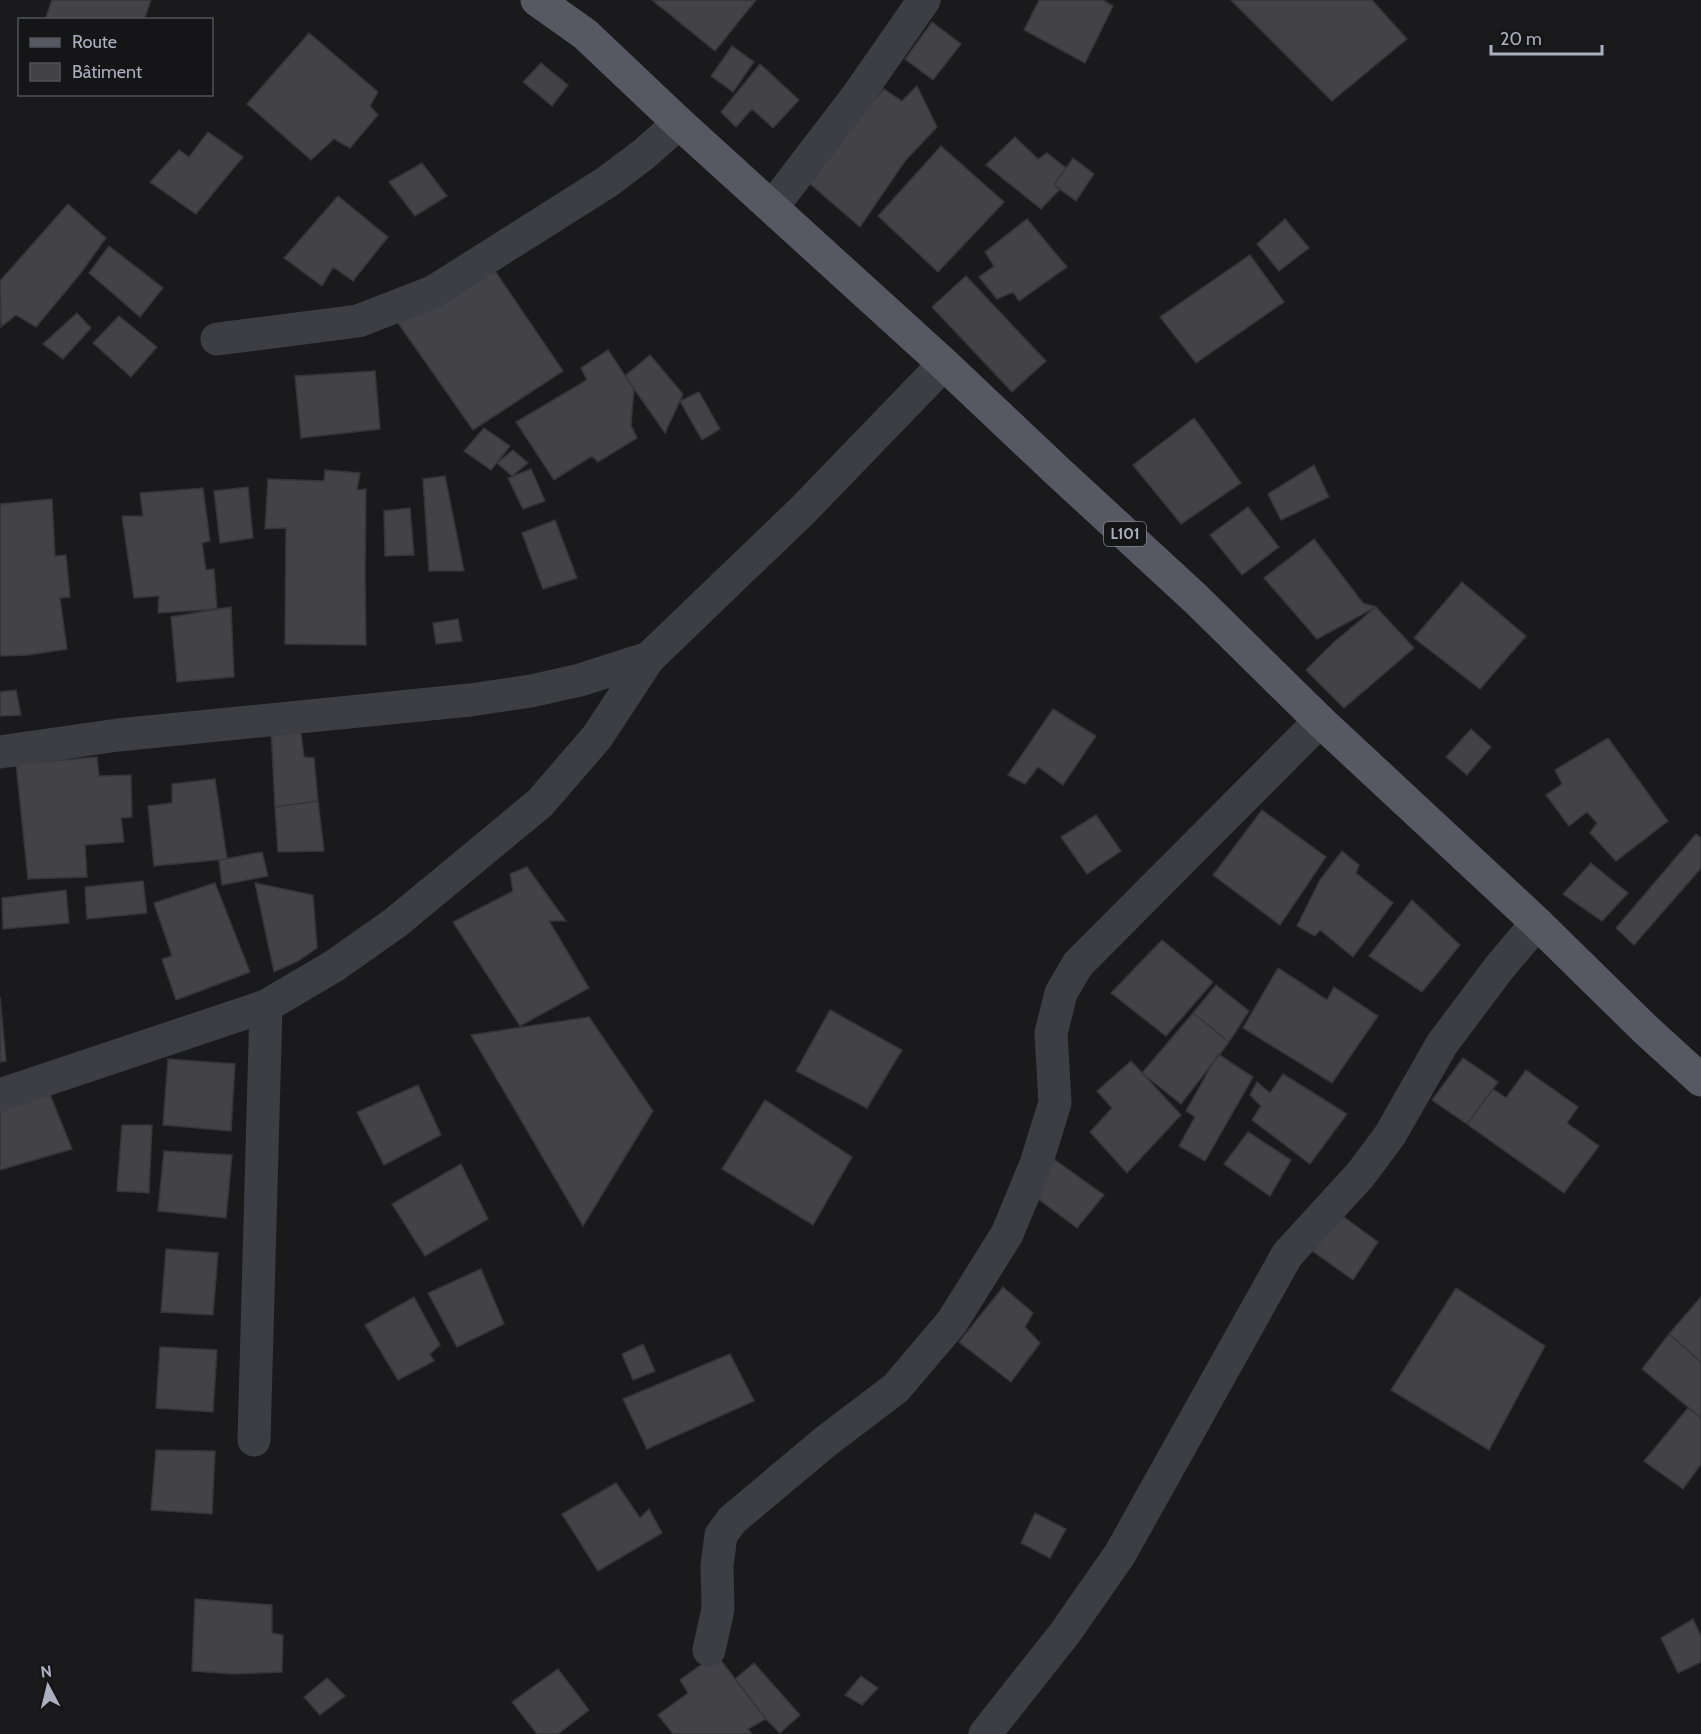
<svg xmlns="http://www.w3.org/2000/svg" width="1701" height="1734" font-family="Cabin,sans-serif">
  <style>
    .building { fill: #424247; stroke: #353439; stroke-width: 1.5 }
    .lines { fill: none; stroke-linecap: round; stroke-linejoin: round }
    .minor { stroke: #3d3d44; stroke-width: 33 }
    .major { stroke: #575862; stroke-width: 33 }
    .labels { text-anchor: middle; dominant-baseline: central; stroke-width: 4.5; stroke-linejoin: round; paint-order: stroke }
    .shield { fill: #151518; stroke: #7f818c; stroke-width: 1.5 }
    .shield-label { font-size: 15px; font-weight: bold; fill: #acafbd }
  </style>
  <rect width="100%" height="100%" fill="#1a1a1d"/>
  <!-- building -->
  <path class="building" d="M52,0H151L144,20H45Z
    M652,0H756L715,51Z
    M1039,0H1103L1113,6L1085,63L1024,30Z
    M1231,0H1372L1407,39L1332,101Z
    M932,22L961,44L933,80L905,59Z
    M309,33L378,92L370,106L378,115L350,148L334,139L311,160L247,104Z
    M732,46L754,62L733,92L711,76Z
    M541,63L568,85L552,106L523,82Z
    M760,64L799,100L773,128L752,109L736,127L721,112Z
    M917,86L937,127L905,161L860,227L809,183L871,103L884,89L902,101Z
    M208,132L243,157L196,214L150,182L179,150L189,157Z
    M1015,137L1038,159L1047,153L1066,168L1054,185L1060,189L1041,209L986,165Z
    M941,146L1004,202L938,272L878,216Z
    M1073,158L1094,174L1076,201L1054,185Z
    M422,163L447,196L415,216L389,182Z
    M338,196L388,237L353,281L333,267L322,286L284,258Z
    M68,204L106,238L80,274L36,327L16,315L1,327L0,281Z
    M1027,219L1067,267L1019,301L1013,292L997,299L979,277L994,266L985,252Z
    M1285,219L1309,248L1279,271L1257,244Z
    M109,246L163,288L140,317L89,273Z
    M1250,255L1284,302L1196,363L1160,317Z
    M491,265L563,371L473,430L398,323Z
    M966,276L1046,361L1012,392L932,307Z
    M77,313L91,328L63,359L43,344Z
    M119,316L157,347L131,377L93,343Z
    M608,350L634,389L631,425L637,438L598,462L592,456L554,480L516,422L587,380L581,368Z
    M650,355L683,394L665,433L625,376Z
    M375,371L380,429L301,438L295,376Z
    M699,392L720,429L702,440L680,401Z
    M1194,418L1241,483L1181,524L1133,465Z
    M484,428L510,446L491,470L464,451Z
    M513,450L528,463L512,476L497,463Z
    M1314,465L1329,497L1281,520L1268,494Z
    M531,469L545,501L523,509L508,478Z
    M325,470L360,473L357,490L366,489L365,575L366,645L285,644L286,528L265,529L268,479L324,481Z
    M445,476L464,571H429L423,479Z
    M248,487L253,538L220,543L214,491Z
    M203,488L210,541L202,543L206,570L214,569L217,609L158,613L159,596L134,598L122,516H143L140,493Z
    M52,499L55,556L66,555L70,597L60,598L67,649L28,655L0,656V504Z
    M1248,507L1279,547L1242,575L1210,535Z
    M410,508L414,555L385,556L384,511Z
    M555,520L577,578L543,589L522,533Z
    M1314,539L1363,603L1376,607L1317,639L1264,578Z
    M1462,582L1526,636L1480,689L1414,638Z
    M231,607L234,677L177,682L171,617Z
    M1376,607L1414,648L1344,708L1306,670L1333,643Z
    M458,619L462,641L436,644L433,623Z
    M16,690L21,715L0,716V692Z
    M1053,709L1096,736L1063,785L1038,767L1025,784L1008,775Z
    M300,725L304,757L314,758L318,801L275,807L271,729Z
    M1471,729L1491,747L1467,775L1446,757Z
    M1608,738L1668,821L1616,861L1590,833L1597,823L1587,812L1569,826L1546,795L1562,784L1555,770Z
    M97,757L99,776L131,775L132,817L121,818L124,842L85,845L87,877L28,879L16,764Z
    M215,779L227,859L154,866L148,806L172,803V784Z
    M318,801L324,851L278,852L275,807Z
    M1262,810L1326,857L1280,925L1213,875Z
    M1096,815L1121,851L1087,874L1061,837Z
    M1696,834L1701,838V868L1634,945L1616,928Z
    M1342,851L1359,865L1356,873L1393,903L1353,957L1320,930L1315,936L1297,926L1320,880Z
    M262,852L268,876L222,885L219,860Z
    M1591,863L1628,893L1602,921L1563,894Z
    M527,867L566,921H549L589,988L520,1026L453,922L513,891L510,874Z
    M143,881L147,913L87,919L85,887Z
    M215,883L250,972L176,1000L162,959L172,956L154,903Z
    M255,883L313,895L317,948L298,961L274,972Z
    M66,890L69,923L3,929L2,898Z
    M1412,900L1460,945L1422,992L1369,956Z
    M1162,940L1213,982L1166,1036L1111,993Z
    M1278,968L1327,1000L1334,987L1378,1016L1332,1083L1243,1028Z
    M1216,985L1249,1011L1229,1042L1193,1013Z
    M0,997L6,1061L0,1062Z
    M830,1010L902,1050L867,1108L796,1071Z
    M1193,1013L1229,1042L1181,1104L1142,1073Z
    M589,1017L653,1111L583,1226L471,1035Z
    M1218,1054L1253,1077L1205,1161L1179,1146L1195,1117L1186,1111Z
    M1463,1058L1498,1082L1467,1124L1432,1100Z
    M168,1059L235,1064L231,1131L163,1125Z
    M1131,1061L1181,1115L1127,1173L1090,1132L1112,1108L1097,1091Z
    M1526,1070L1578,1107L1567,1123L1599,1146L1564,1193L1467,1124L1493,1089L1506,1098Z
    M1283,1074L1347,1114L1310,1164L1252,1120L1261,1106L1250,1095L1257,1082L1270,1093Z
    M418,1085L441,1135L384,1165L357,1112Z
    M49,1092L72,1149L0,1170V1109Z
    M765,1100L852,1157L813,1225L722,1169Z
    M122,1125H152L149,1193L117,1191Z
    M1248,1132L1291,1160L1270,1196L1224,1164Z
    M164,1151L232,1155L226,1218L158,1211Z
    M1055,1160L1104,1195L1077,1228L1029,1192Z
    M461,1164L488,1219L425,1256L392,1204Z
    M1330,1207L1378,1242L1353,1280L1304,1245Z
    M166,1249L218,1253L213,1315L161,1312Z
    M481,1269L504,1324L457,1347L428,1293Z
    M1003,1287L1033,1313L1025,1327L1040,1343L1011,1382L959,1342Z
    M1456,1288L1545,1346L1489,1450L1391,1390Z
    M414,1297L440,1345L430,1354L434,1361L398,1380L365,1325Z
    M1701,1297V1362L1669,1334Z
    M1669,1334L1701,1362V1418L1642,1369Z
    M643,1344L655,1371L633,1380L622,1354Z
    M160,1347L217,1350L213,1412L156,1408Z
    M730,1354L754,1401L647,1449L623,1399Z
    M1688,1408L1701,1418V1464L1683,1489L1644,1461Z
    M156,1450L215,1451L212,1514L151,1510Z
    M616,1483L640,1518L649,1509L662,1533L598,1571L562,1514Z
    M1035,1513L1066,1529L1050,1558L1021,1543Z
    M195,1599L272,1605V1633L283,1635L282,1672L233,1674L192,1671Z
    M1693,1619L1701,1636V1662L1678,1673L1661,1638Z
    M716,1654L766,1719L748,1729L752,1734H673L658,1715L688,1693L680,1680Z
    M754,1663L800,1715L780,1733L766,1719L735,1679Z
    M558,1669L589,1710L558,1734H537L512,1702Z
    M861,1676L878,1688L862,1705L845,1695Z
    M327,1678L345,1696L320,1715L304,1697Z"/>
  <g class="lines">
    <!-- minor -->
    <path class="minor" d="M773,206L858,95L924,0
      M217,339L358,321L433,292L607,182L644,154L679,123
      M0,752L118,735L470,700L531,691L580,680L649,658L803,510L944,364
      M0,1095L266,1006L334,966L395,923L540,803L597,737L649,658
      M254,1440L266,1006
      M709,1650L718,1609L717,1566L721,1535L732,1520L825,1442L896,1388L952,1322L1007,1234L1036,1164L1055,1103L1051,1033L1061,993L1078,964L1320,721
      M985,1734L1065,1633L1120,1554L1287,1255L1361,1174L1390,1135L1442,1044L1499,968L1537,923"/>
    <!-- major -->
    <path class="major" d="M537,0L585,34L679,123L944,364L1054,468L1196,599L1320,721L1537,923L1644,1028L1701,1080"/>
  </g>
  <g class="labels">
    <!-- shield labels -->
    <rect class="shield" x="1104" y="522" width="42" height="24" rx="4.5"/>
    <g class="shield-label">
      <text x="1125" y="534">L101</text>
    </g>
  </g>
  <!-- legend -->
  <rect x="18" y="18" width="195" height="78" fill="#151518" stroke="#51535a" stroke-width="1.5"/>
  <rect x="30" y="38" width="30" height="9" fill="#575862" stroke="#51535a" stroke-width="1.5"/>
  <text x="72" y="48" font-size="18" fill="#acafbd">Route</text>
  <rect x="30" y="63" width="30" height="18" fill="#424247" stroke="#51535a" stroke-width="1.5"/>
  <text x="72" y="78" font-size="18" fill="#acafbd">Bâtiment</text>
  <!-- north arrow -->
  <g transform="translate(48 1686) rotate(353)" stroke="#151518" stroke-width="4.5" paint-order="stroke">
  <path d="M0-4.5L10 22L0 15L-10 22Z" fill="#acafbd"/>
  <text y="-9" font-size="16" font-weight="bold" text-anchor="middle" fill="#acafbd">N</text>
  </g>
  <!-- scale -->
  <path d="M1491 45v9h111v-9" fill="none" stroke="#acafbd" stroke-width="3"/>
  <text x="1500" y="45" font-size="18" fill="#acafbd" stroke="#151518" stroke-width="4.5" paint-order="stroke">20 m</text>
</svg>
